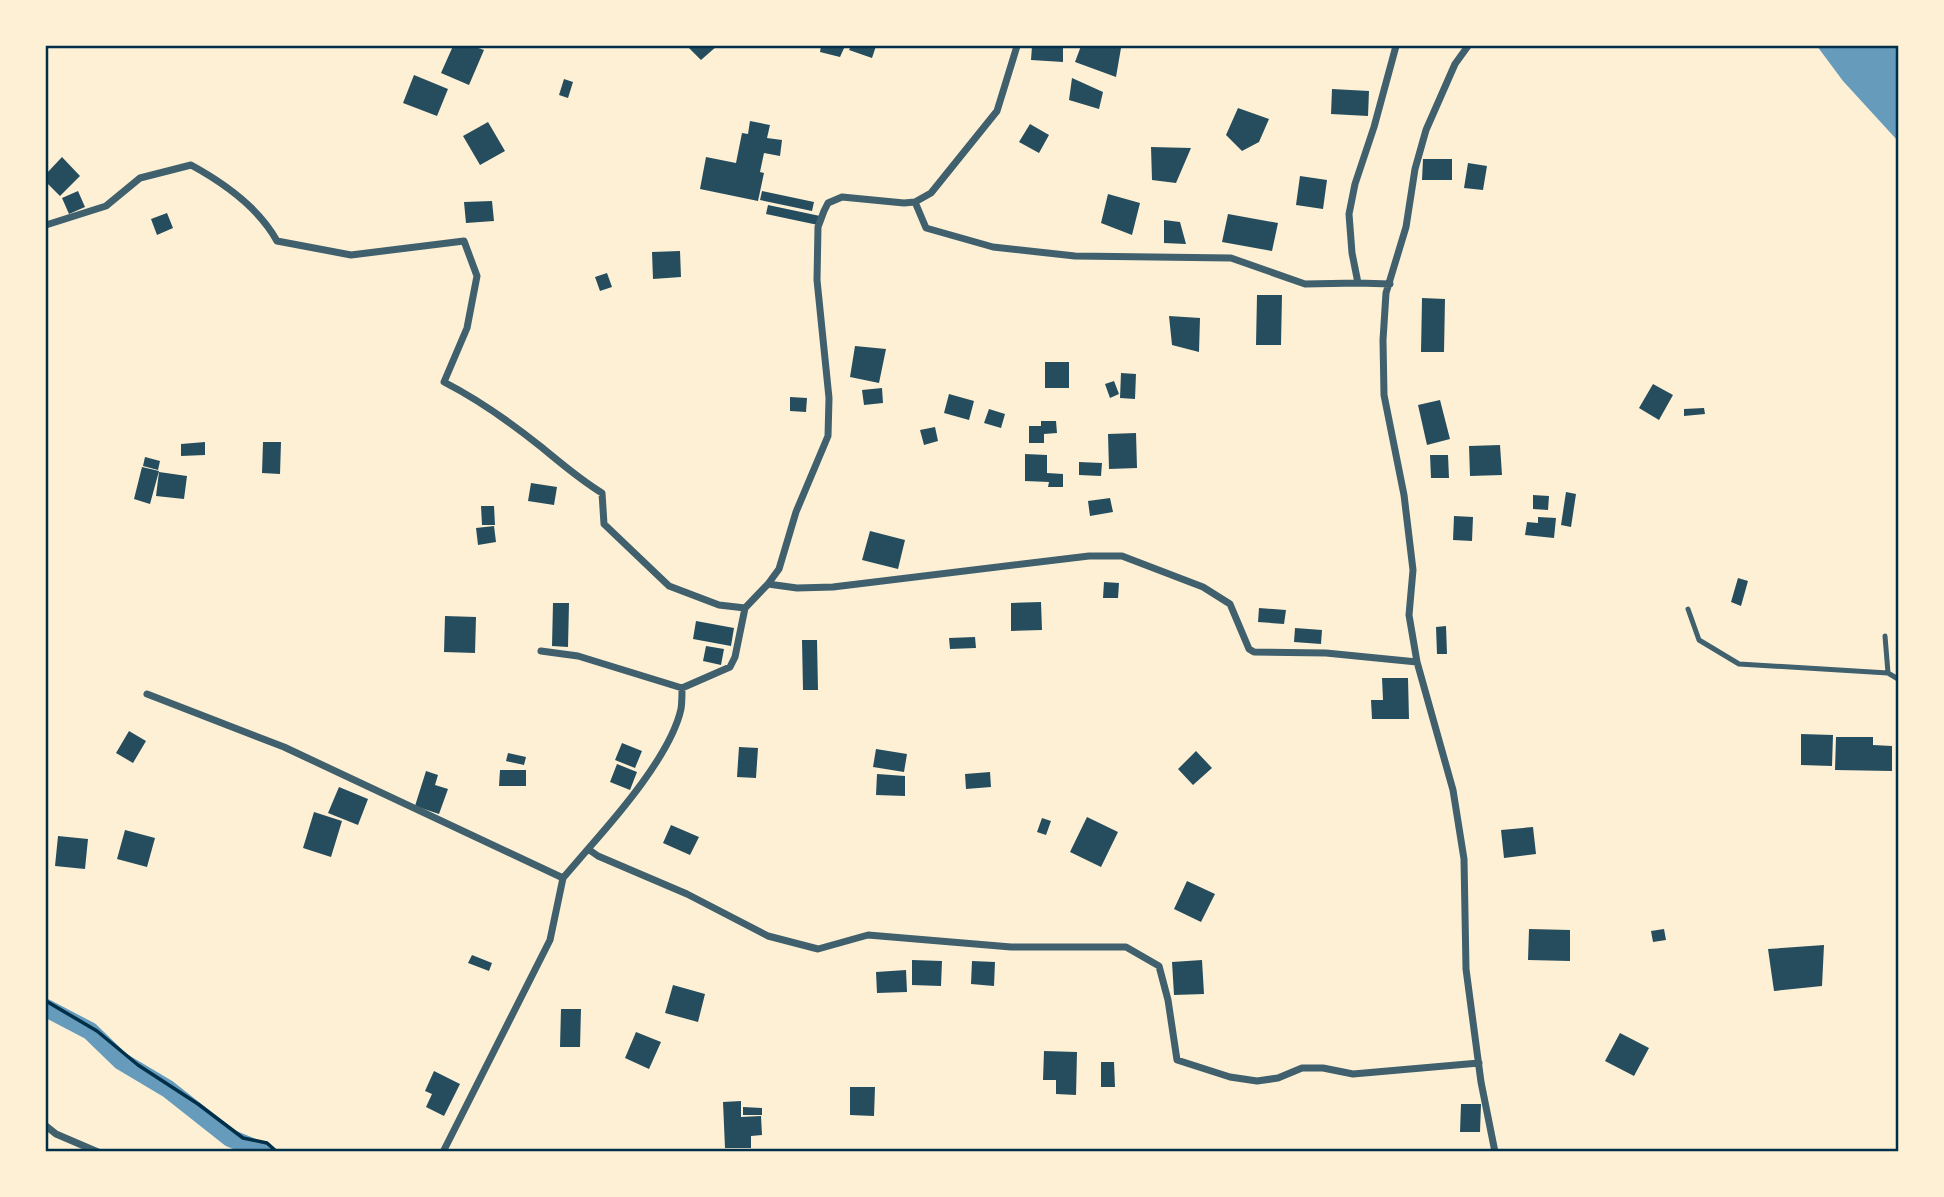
<svg xmlns="http://www.w3.org/2000/svg" width="1944" height="1197" font-family="Figtree,sans-serif">
  <style>
    .water { fill: #669bbc }
    .lines { fill: none; stroke-linecap: round; stroke-linejoin: round }
    .canal { stroke: #669bbc; stroke-width: 18 }
    .building { fill: #264d5e }
    .path { stroke: #003049; stroke-width: 3.5 }
    .service { stroke: #3f606c; stroke-width: 5 }
    .minor { stroke: #3f606c; stroke-width: 7 }
    .neatline { fill: none; stroke: #003049; stroke-width: 2.5 }
  </style>
  <rect width="100%" height="100%" fill="#fdf0d5"/>
  <!-- water -->
  <path class="water" d="M1817,46H1898V141L1843,81Z"/>
  <g class="lines">
    <!-- canal -->
    <path class="canal" d="M46,1008L90,1031L121,1061L168,1089L230,1138L264,1152"/>
  </g>
  <!-- building -->
  <path class="building" d="M453,46H473L484,50L469,85L441,73Z
    M687,46H717L701,60Z
    M821,46H845L840,57L820,52Z
    M851,46H876L872,58L849,50Z
    M1032,46H1063V62L1031,60Z
    M1081,46H1115L1121,48L1116,77L1075,62Z
    M414,75L448,89L437,116L403,103Z
    M1072,78L1103,92L1099,109L1069,100Z
    M564,79L573,82L568,98L559,95Z
    M1332,89L1369,91L1368,116L1331,114Z
    M1238,108L1269,119L1259,142L1242,151L1226,135Z
    M750,121L770,125L767,138L782,140L780,156L764,153L760,172L764,173L758,201L700,189L706,157L736,163L742,133L748,134Z
    M488,122L505,151L480,165L463,136Z
    M1030,124L1049,135L1039,153L1019,142Z
    M1151,147L1191,148L1176,183L1152,180Z
    M62,157L80,176L60,196L46,182V174Z
    M1423,159H1452V180H1422Z
    M1468,163L1487,166L1483,190L1464,188Z
    M1300,176L1327,180L1323,209L1296,205Z
    M78,191L85,207L69,214L62,198Z
    M762,191L814,202L812,211L760,200Z
    M1108,194L1140,203L1132,235L1101,223Z
    M492,201L494,221L466,223L464,202Z
    M768,205L820,216L818,225L766,214Z
    M167,213L173,228L157,235L151,219Z
    M1228,214L1278,223L1272,251L1222,242Z
    M1164,220L1180,222L1186,244L1164,243Z
    M680,251L681,277L653,279L652,252Z
    M607,273L612,287L600,291L595,277Z
    M1257,295H1282L1281,345H1256Z
    M1422,298L1445,299L1444,352H1421Z
    M1169,316L1200,318L1199,352L1172,345Z
    M855,346L886,349L879,383L850,377Z
    M1045,362H1069V388H1045Z
    M1121,373L1136,374L1135,399L1120,398Z
    M1114,381L1119,394L1110,398L1105,384Z
    M1653,384L1673,395L1659,420L1639,408Z
    M882,388L883,403L864,405L862,390Z
    M949,394L974,401L969,420L944,413Z
    M790,397L807,398L806,412L790,411Z
    M1440,400L1450,439L1427,445L1418,405Z
    M1704,408L1705,414L1684,416V409Z
    M989,409L1005,414L1001,428L984,423Z
    M1041,421H1056L1057,433L1044,434V443H1029V426H1041Z
    M935,427L938,441L924,445L920,430Z
    M1136,433L1137,468L1109,469L1108,434Z
    M205,442V455L181,456V444Z
    M263,442H281L280,474L262,473Z
    M1500,445L1502,475L1470,476L1469,446Z
    M1025,454L1047,455V473L1063,474V487H1048L1049,482L1025,481Z
    M1430,455H1448L1449,478H1431Z
    M145,457L160,461L158,470L143,466Z
    M1079,462L1102,463L1101,476L1079,475Z
    M142,467L159,471L150,504L134,499Z
    M159,472L187,476L184,499L156,496Z
    M531,483L557,487L554,505L528,501Z
    M1566,492L1576,494L1571,527L1561,525Z
    M1533,495L1549,496L1548,510L1533,509Z
    M1110,498L1113,512L1090,516L1088,501Z
    M481,506H494L495,525H482Z
    M1454,516L1473,517L1472,541L1453,540Z
    M1538,517L1556,518L1554,538L1525,535L1527,522L1538,523Z
    M494,526L496,542L478,545L476,528Z
    M870,531L905,540L898,569L862,560Z
    M1738,578L1748,581L1741,606L1731,602Z
    M1104,582L1119,583L1118,598H1103Z
    M1041,602L1042,630L1011,631V603Z
    M553,603H569L568,647L552,646Z
    M1259,608L1286,610L1284,624L1258,622Z
    M445,616L476,617L475,653L444,652Z
    M696,621L734,628L731,646L693,639Z
    M1446,626L1447,654H1437L1436,627Z
    M1295,628L1322,630L1321,644L1294,642Z
    M975,637L976,648L950,649L949,638Z
    M802,640H817L818,690H803Z
    M706,646L724,649L721,665L703,661Z
    M1382,678H1408L1409,719H1372L1371,700H1383Z
    M129,731L146,741L133,763L116,753Z
    M1801,734L1833,735L1832,766L1801,765Z
    M1836,737H1873V745L1892,746V771L1835,770Z
    M622,743L642,751L635,768L615,760Z
    M739,747L758,748L756,778L737,777Z
    M876,749L907,754L904,772L873,767Z
    M1196,751L1212,768L1193,785L1178,769Z
    M508,753L526,757L524,765L506,761Z
    M617,764L637,772L630,790L610,782Z
    M500,770H526V786H499Z
    M426,771L438,775L435,785L448,789L439,814L415,806Z
    M990,772L991,787L966,789L965,774Z
    M877,774L905,776V796L876,795Z
    M339,787L368,799L358,825L328,813Z
    M314,812L342,821L331,857L303,848Z
    M1087,817L1118,832L1101,867L1070,852Z
    M1042,818L1051,821L1046,835L1037,832Z
    M671,825L699,837L690,855L663,843Z
    M1533,827L1536,854L1504,858L1501,830Z
    M125,830L155,838L147,867L117,859Z
    M58,836L88,839L85,869L55,866Z
    M1187,881L1215,894L1201,922L1174,909Z
    M1529,929L1570,930V961L1528,960Z
    M1664,929L1666,940L1653,942L1651,931Z
    M1824,945L1822,986L1774,991L1768,949Z
    M472,955L492,963L489,971L468,963Z
    M912,960L942,961L941,986L912,985Z
    M1202,960L1204,994L1174,995L1172,962Z
    M972,961L995,962L994,986L971,984Z
    M906,970L907,992L877,993L876,972Z
    M673,985L705,994L698,1022L665,1013Z
    M561,1009H581L580,1047H560Z
    M636,1032L661,1042L649,1069L625,1058Z
    M1620,1033L1649,1048L1634,1076L1605,1061Z
    M1044,1051L1077,1052L1076,1095L1056,1094V1080H1043Z
    M1101,1062H1114L1115,1087H1101Z
    M434,1071L460,1084L444,1116L426,1107L432,1094L425,1091Z
    M850,1087H875L874,1116L850,1115Z
    M741,1101V1117L761,1116L762,1135L751,1136V1148H725L723,1102Z
    M1461,1104H1481L1480,1132H1460Z
    M743,1107L762,1108V1115H743Z"/>
  <g class="lines">
    <!-- path -->
    <path class="path" d="M46,1001L97,1031L138,1065L198,1104L243,1138L267,1143L277,1152"/>
    <!-- service -->
    <path class="service" d="M1688,609L1699,640L1739,664L1888,673
      M1885,636L1888,673L1898,679"/>
    <!-- minor -->
    <path class="minor" d="M1017,46L997,111L931,193L915,202L904,203L842,197L828,203L824,211L818,227L817,280L829,398L828,436L796,512L779,569L768,584L797,588L833,587L1089,556H1122L1203,587L1230,604L1249,649L1254,652L1326,653L1417,662
      M1468,46L1455,64L1426,130L1415,169L1406,227L1386,293L1383,340L1384,395L1404,495L1413,570L1409,615L1417,662L1453,790L1464,859L1466,969L1481,1082L1495,1152
      M915,202L926,228L993,247L1075,256L1231,258L1305,284L1358,283
      M46,225L106,206L140,178L191,165C224,183 259,208 277,241L351,255L464,241L477,276L467,328L444,382C479,400 510,422 540,446C561,463 579,479 602,493L604,524L669,586L719,605L745,608L768,584
      M1390,284L1358,283L1352,253L1349,214L1355,184L1374,127L1396,46
      M745,608L735,657L730,667L682,688C682,694 682,703 681,709C671,754 618,815 588,849L598,856L687,894L768,936L818,949L868,935L1011,947H1126L1159,966L1168,1000L1177,1060L1230,1077L1257,1081L1278,1078L1302,1068H1323L1353,1074L1479,1063
      M541,651L578,656L682,688
      M147,694L284,747L563,878
      M46,1126L56,1134L98,1152
      M443,1152L550,940L563,878L588,849"/>
  </g>
  <!-- border -->
  <rect width="1944" height="1197" fill="none" stroke="#fdf0d5" stroke-width="94"/>
  <rect x="47" y="47" width="1850" height="1103" class="neatline"/>
</svg>
